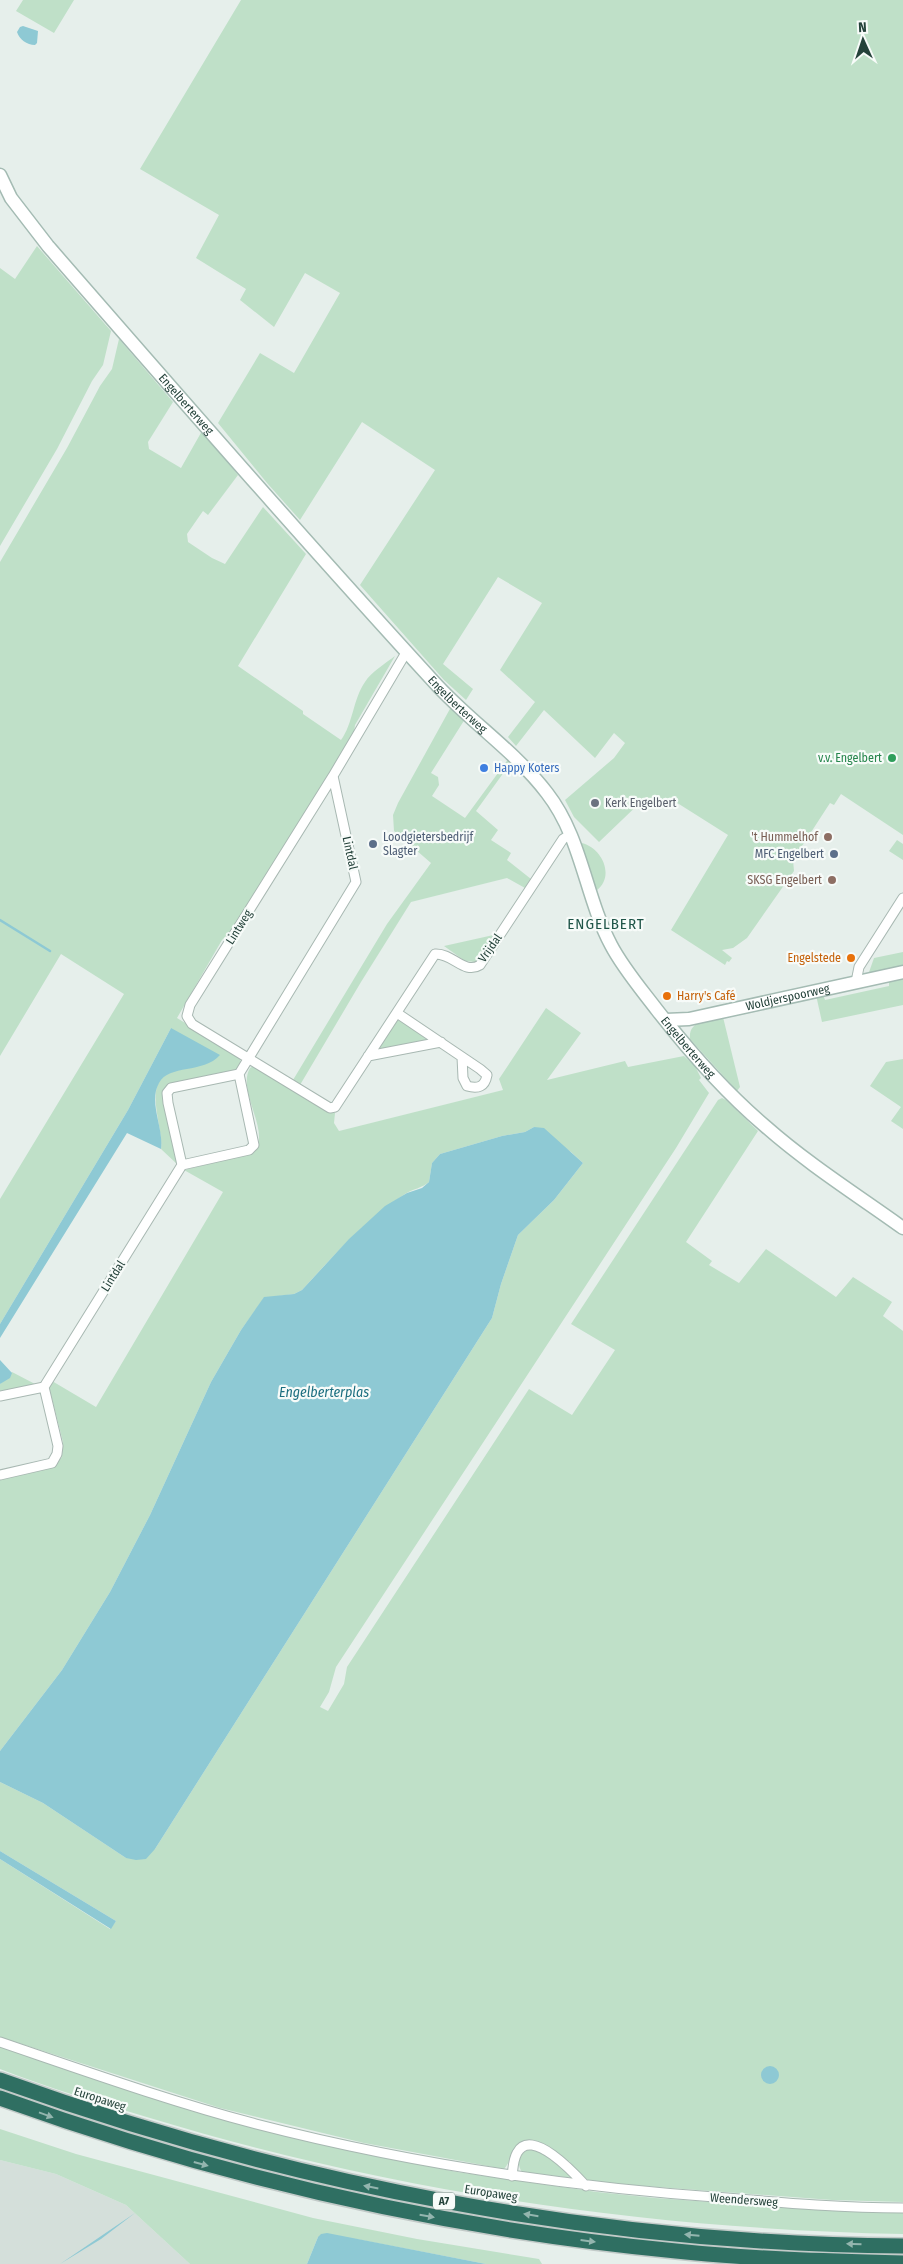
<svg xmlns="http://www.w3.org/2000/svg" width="903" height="2264" font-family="'Fira Sans Condensed',sans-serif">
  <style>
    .built { fill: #d4dfda }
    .green { fill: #bfe0c8 }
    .water { fill: #8ec9d4 }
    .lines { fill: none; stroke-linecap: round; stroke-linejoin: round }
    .stream { stroke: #8ec9d4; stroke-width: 2.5 }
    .street-casing { stroke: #a8b8b2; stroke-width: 11 }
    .secondary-casing { stroke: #a4bbb3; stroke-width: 15 }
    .highway-casing { stroke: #c2cac8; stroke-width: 18 }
    .street { stroke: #fff; stroke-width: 9 }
    .secondary { stroke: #fff; stroke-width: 12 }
    .highway { stroke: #2f6f62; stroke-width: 15 }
    .oneway { fill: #93b5ae }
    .leisure-dot { fill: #2e9e5b; stroke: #f7fbf9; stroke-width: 2 }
    .shop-dot { fill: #3f7fe0; stroke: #f7fbf9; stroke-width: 2 }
    .worship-dot { fill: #6b7280; stroke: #f7fbf9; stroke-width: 2 }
    .education-dot { fill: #8d6e63; stroke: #f7fbf9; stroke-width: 2 }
    .service-dot { fill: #5c6f8a; stroke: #f7fbf9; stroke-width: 2 }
    .food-dot { fill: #e8710a; stroke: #f7fbf9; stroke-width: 2 }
    .labels { text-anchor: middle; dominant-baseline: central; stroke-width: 4.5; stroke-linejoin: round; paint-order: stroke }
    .shield { fill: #f7fbf9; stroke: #637a73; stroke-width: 1 }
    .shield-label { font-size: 11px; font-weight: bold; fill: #24423a }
    .street-label { font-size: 12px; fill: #24423a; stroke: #f7fbf9 }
    .leisure-label { font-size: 12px; fill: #27864d; stroke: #f7fbf9; text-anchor: end }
    .shop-label { font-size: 12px; fill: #366cbe; stroke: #f7fbf9; text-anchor: start }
    .worship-label { font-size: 12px; fill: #5b616d; stroke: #f7fbf9; text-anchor: start }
    .service-label { font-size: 12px; fill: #4e5e75; stroke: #f7fbf9; text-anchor: start }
    .education-label { font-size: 12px; fill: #785e54; stroke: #f7fbf9; text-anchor: end }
    .food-label { font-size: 12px; fill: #c56008; stroke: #f7fbf9; text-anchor: end }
    .water-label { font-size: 14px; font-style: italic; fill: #1c6f80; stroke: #f7fbf9 }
    .quarter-label { font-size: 15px; letter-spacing: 1px; fill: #1f5548; stroke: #f7fbf9 }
  </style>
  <rect width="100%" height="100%" fill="#e6efeb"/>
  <!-- built -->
  <path class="built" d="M0,2160L56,2174L126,2205L190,2264H0Z"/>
  <!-- green -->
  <path class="green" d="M23,0H74L54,33L16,11Z
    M241,0H903V835L841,794L834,805L830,803L793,860L794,871L747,938L733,948L722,950L732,958L729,962L727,961L725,965L671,930L728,835L671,799L664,809L646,797L599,842L574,817L565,800L614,758L625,743L614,733L595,758L544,710L516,746L508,737L535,702L500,670L542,603L498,577L443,664L473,689L466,700L444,680L360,585L435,470L362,422L300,520L267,483L218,423L260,353L294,373L340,293L305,273L274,327L240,300L246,289L196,258L219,215L140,169Z
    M37,246L111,331L103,365L92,381L57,449L0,546V268L15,279Z
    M119,339L173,402L148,442L149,449L181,468L202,431L238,475L208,515L203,511L187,534L188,542L212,558L225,564L263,507L306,554L238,666L303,711V714L341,740C353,724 353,699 365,682C371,672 386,663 395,656L355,725L354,732L324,786L230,932L222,940L177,1018L239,1056L241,1063L239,1067C218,1081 187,1075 166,1089L178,1165L161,1149C164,1127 141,1081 172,1072L171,1028L128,1110L0,1324V1199L124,994L61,954L0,1056V562L67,448L100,386L112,369Z
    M451,707L465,719L431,773L438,777L439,785L432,796L465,818L509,758L512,761L476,811L498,830L491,840L511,853L507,860L531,879L525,888L507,878L411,902L361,982L300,1085L293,1080L387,924L431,863L394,831L393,815L398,803Z
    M897,840L903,844V860L889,851Z
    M582,843C602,848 615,876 597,890L580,844Z
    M498,934L480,959L475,962L465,961L444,946Z
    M903,952V968L868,975L874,958Z
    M903,978V1005L822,1022L816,995L823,994L825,1000L889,986V981Z
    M546,1008L581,1033L547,1080L625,1061L628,1067L684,1056L695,1066L701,1078L699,1080L709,1093L676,1148L336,1667L329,1692L320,1707L328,1711L344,1684L347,1667L529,1389L572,1415L615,1350L571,1324L718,1100L722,1098L726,1100L758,1131L686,1242L712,1261L709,1265L739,1283L766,1249L836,1297L853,1277L892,1302L883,1316L903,1331V2202L832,2200L590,2182L573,2167L569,2161H566C552,2150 531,2128 515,2148C510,2155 510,2163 504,2169L364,2143L220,2108L0,2037V1859L110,1929L116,1921L0,1851V1782L43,1803L126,1858L155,1849L492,1318L501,1284L518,1235L554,1200L583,1163L571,1152L534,1127L525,1132L502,1136L440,1154L432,1163L429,1182C422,1188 413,1189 405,1194C365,1220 334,1255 302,1290L294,1294L264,1298L241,1330L211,1382L150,1515L110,1592L62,1670L0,1751V1477L55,1464L62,1457L63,1442L49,1387L52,1381L96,1407L223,1192L184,1170L253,1153C273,1134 236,1091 250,1068L255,1065L328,1111L335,1113L334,1123L339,1131L503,1090L499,1079Z
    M723,1017L740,1087L737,1091L690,1039C688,1020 709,1020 723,1017Z
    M398,1018L428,1040L377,1050Z
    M903,1059V1129L891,1121L901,1107L870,1086L886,1062Z
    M12,1372L35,1384L0,1391V1384Z
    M0,2047L158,2099L373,2155L457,2172L597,2192L655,2198L823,2210L903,2212V2234C648,2229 394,2192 150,2118C99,2103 49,2088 0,2069Z
    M0,2129L76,2154L313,2218L417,2239L539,2259L542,2264H486L356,2239L318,2237L307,2264H190L126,2205L56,2174L0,2160Z
    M527,2149C547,2150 559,2165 573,2178L522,2172C516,2163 519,2155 527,2149Z
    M724,2246L817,2252L903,2253V2257L801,2253Z"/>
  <!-- water -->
  <path class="water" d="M23,26L38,31L37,43L35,45C27,45 19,39 17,32L20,27Z
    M171,1028L220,1055C203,1074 169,1064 159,1083C148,1103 164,1127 161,1149L127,1133L0,1338V1324L128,1110Z
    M534,1127L544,1128L583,1163L554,1200L518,1235L501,1284L492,1318L155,1849L146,1859L136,1860L126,1858L43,1803L0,1782V1751L62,1670L110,1592L150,1515L211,1382L241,1330L264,1297L294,1294L302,1290L349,1239L385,1206L407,1193L422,1188L429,1182L432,1163L440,1154L502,1136L525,1132Z
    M0,1360L12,1373L10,1378L0,1384Z
    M0,1851L116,1921L111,1929L0,1859Z
    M761 2075a9 9 0 1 1 18 0a9 9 0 1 1-18 0Z
    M135,2213L101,2239L60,2264Z
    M327,2233L486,2264H307L318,2237L321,2234Z"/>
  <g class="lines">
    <!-- stream -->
    <path class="stream" d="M0,920L50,951"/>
    <defs>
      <path id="street" d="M333,776L190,1005L187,1016L192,1024L330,1108L335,1107L435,954C453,953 464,975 480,965L563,839L571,834
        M856,982L859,967L903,898
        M397,1013L480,1069L487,1075C485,1087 478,1089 467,1086L463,1078L462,1057
        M368,1056L441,1042
        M182,1165L168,1103L167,1093L171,1088L239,1074
        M0,1396L44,1387
        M0,1475L52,1463L57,1454L58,1446L44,1387L182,1165L249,1150L254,1145L239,1074L356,882L333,776L407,651
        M0,2042C85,2071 169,2101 256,2124C411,2164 568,2187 727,2198C786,2203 844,2208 903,2208
        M512,2176C513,2169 513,2160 517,2153C531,2126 575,2174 586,2186"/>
      <g id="secondary">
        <path id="s1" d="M0,175L11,198L48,246C176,393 303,539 434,682C469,721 515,751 547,793C582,838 585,896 611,945C623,968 641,989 657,1010C689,1051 725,1092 765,1126C808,1164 857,1195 903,1228"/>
        <path id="s2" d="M666,1020L689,1019L903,972"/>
      </g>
      <path id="highway" d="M0,2080C289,2184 596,2244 903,2246
        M0,2098C219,2177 445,2229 676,2251C751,2259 827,2261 903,2263"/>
    </defs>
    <!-- street casing -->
    <use href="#street" class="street-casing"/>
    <!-- secondary casing -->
    <use href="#secondary" class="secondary-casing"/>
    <!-- highway casing -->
    <use href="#highway" class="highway-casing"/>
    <!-- street -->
    <use href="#street" class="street"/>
    <!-- secondary -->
    <use href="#secondary" class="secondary"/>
    <!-- highway -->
    <use href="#highway" class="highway"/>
  </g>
  <!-- one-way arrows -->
  <defs><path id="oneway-solid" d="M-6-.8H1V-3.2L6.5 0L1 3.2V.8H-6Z" transform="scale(1.25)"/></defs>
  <g class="oneway">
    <use href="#oneway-solid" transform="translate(46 2115) rotate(20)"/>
    <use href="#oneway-solid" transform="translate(201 2164) rotate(15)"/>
    <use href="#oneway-solid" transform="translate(371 2187) rotate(-169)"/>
    <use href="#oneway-solid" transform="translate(531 2215) rotate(-171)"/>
    <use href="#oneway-solid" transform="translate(427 2216) rotate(10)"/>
    <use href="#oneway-solid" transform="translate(692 2235) rotate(-175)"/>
    <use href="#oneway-solid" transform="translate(588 2241) rotate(7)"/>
    <use href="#oneway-solid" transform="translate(854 2244) rotate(-178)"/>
  </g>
  <!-- markers -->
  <circle class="leisure-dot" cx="892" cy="758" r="5"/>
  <circle class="shop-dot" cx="484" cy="768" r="5"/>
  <circle class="worship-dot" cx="595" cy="803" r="5"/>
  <g class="education-dot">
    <circle cx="828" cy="837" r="5"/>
    <circle cx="832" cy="880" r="5"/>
  </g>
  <g class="service-dot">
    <circle cx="373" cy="844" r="5"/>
    <circle cx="834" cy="854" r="5"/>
  </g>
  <g class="food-dot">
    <circle cx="851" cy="958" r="5"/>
    <circle cx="667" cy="996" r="5"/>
  </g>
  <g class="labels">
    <!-- shield labels -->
    <rect class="shield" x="433" y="2192.5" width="22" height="17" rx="4"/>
    <g class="shield-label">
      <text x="444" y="2201">A7</text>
    </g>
    <!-- street labels -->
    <g class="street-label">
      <text stroke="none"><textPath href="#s1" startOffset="296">Engelberterweg</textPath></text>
      <text stroke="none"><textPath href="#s1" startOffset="701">Engelberterweg</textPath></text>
      <text transform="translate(350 853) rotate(78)">Lintdal</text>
      <text transform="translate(239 927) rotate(-58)">Lintweg</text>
      <text transform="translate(490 948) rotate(-55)">Vrijdal</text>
      <text stroke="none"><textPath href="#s2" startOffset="124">Woldjerspoorweg</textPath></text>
      <text stroke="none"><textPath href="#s1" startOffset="1121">Engelberterweg</textPath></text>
      <text transform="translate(113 1276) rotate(-58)">Lintdal</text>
      <text transform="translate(100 2099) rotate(18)">Europaweg</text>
      <text transform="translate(491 2193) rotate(9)">Europaweg</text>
      <text transform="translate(744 2200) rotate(4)">Weendersweg</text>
    </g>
    <!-- leisure labels -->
    <g class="leisure-label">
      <text x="882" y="758">v.v. Engelbert</text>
    </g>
    <!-- shop labels -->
    <g class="shop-label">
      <text x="494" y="768">Happy Koters</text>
    </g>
    <!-- worship labels -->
    <g class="worship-label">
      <text x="605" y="803">Kerk Engelbert</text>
    </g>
    <!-- service labels -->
    <g class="service-label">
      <text x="383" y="837">Loodgietersbedrijf<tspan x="383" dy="14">Slagter</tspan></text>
      <text x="824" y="854" text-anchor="end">MFC Engelbert</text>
    </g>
    <!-- education labels -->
    <g class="education-label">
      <text x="818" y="837">'t Hummelhof</text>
      <text x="822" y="880">SKSG Engelbert</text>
    </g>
    <!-- food labels -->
    <g class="food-label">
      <text x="841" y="958">Engelstede</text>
      <text x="677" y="996" text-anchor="start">Harry's Café</text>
    </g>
    <!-- water labels -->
    <g class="water-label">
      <text x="324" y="1392">Engelberterplas</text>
    </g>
    <!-- quarter labels -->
    <g class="quarter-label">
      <text x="606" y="924">ENGELBERT</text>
    </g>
  </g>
  <!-- north arrow -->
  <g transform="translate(863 40) rotate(357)" stroke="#f7fbf9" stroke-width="4" paint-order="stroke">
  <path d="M0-4L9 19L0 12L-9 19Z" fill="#24423a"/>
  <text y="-8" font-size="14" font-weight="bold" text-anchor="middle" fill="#24423a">N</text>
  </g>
</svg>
